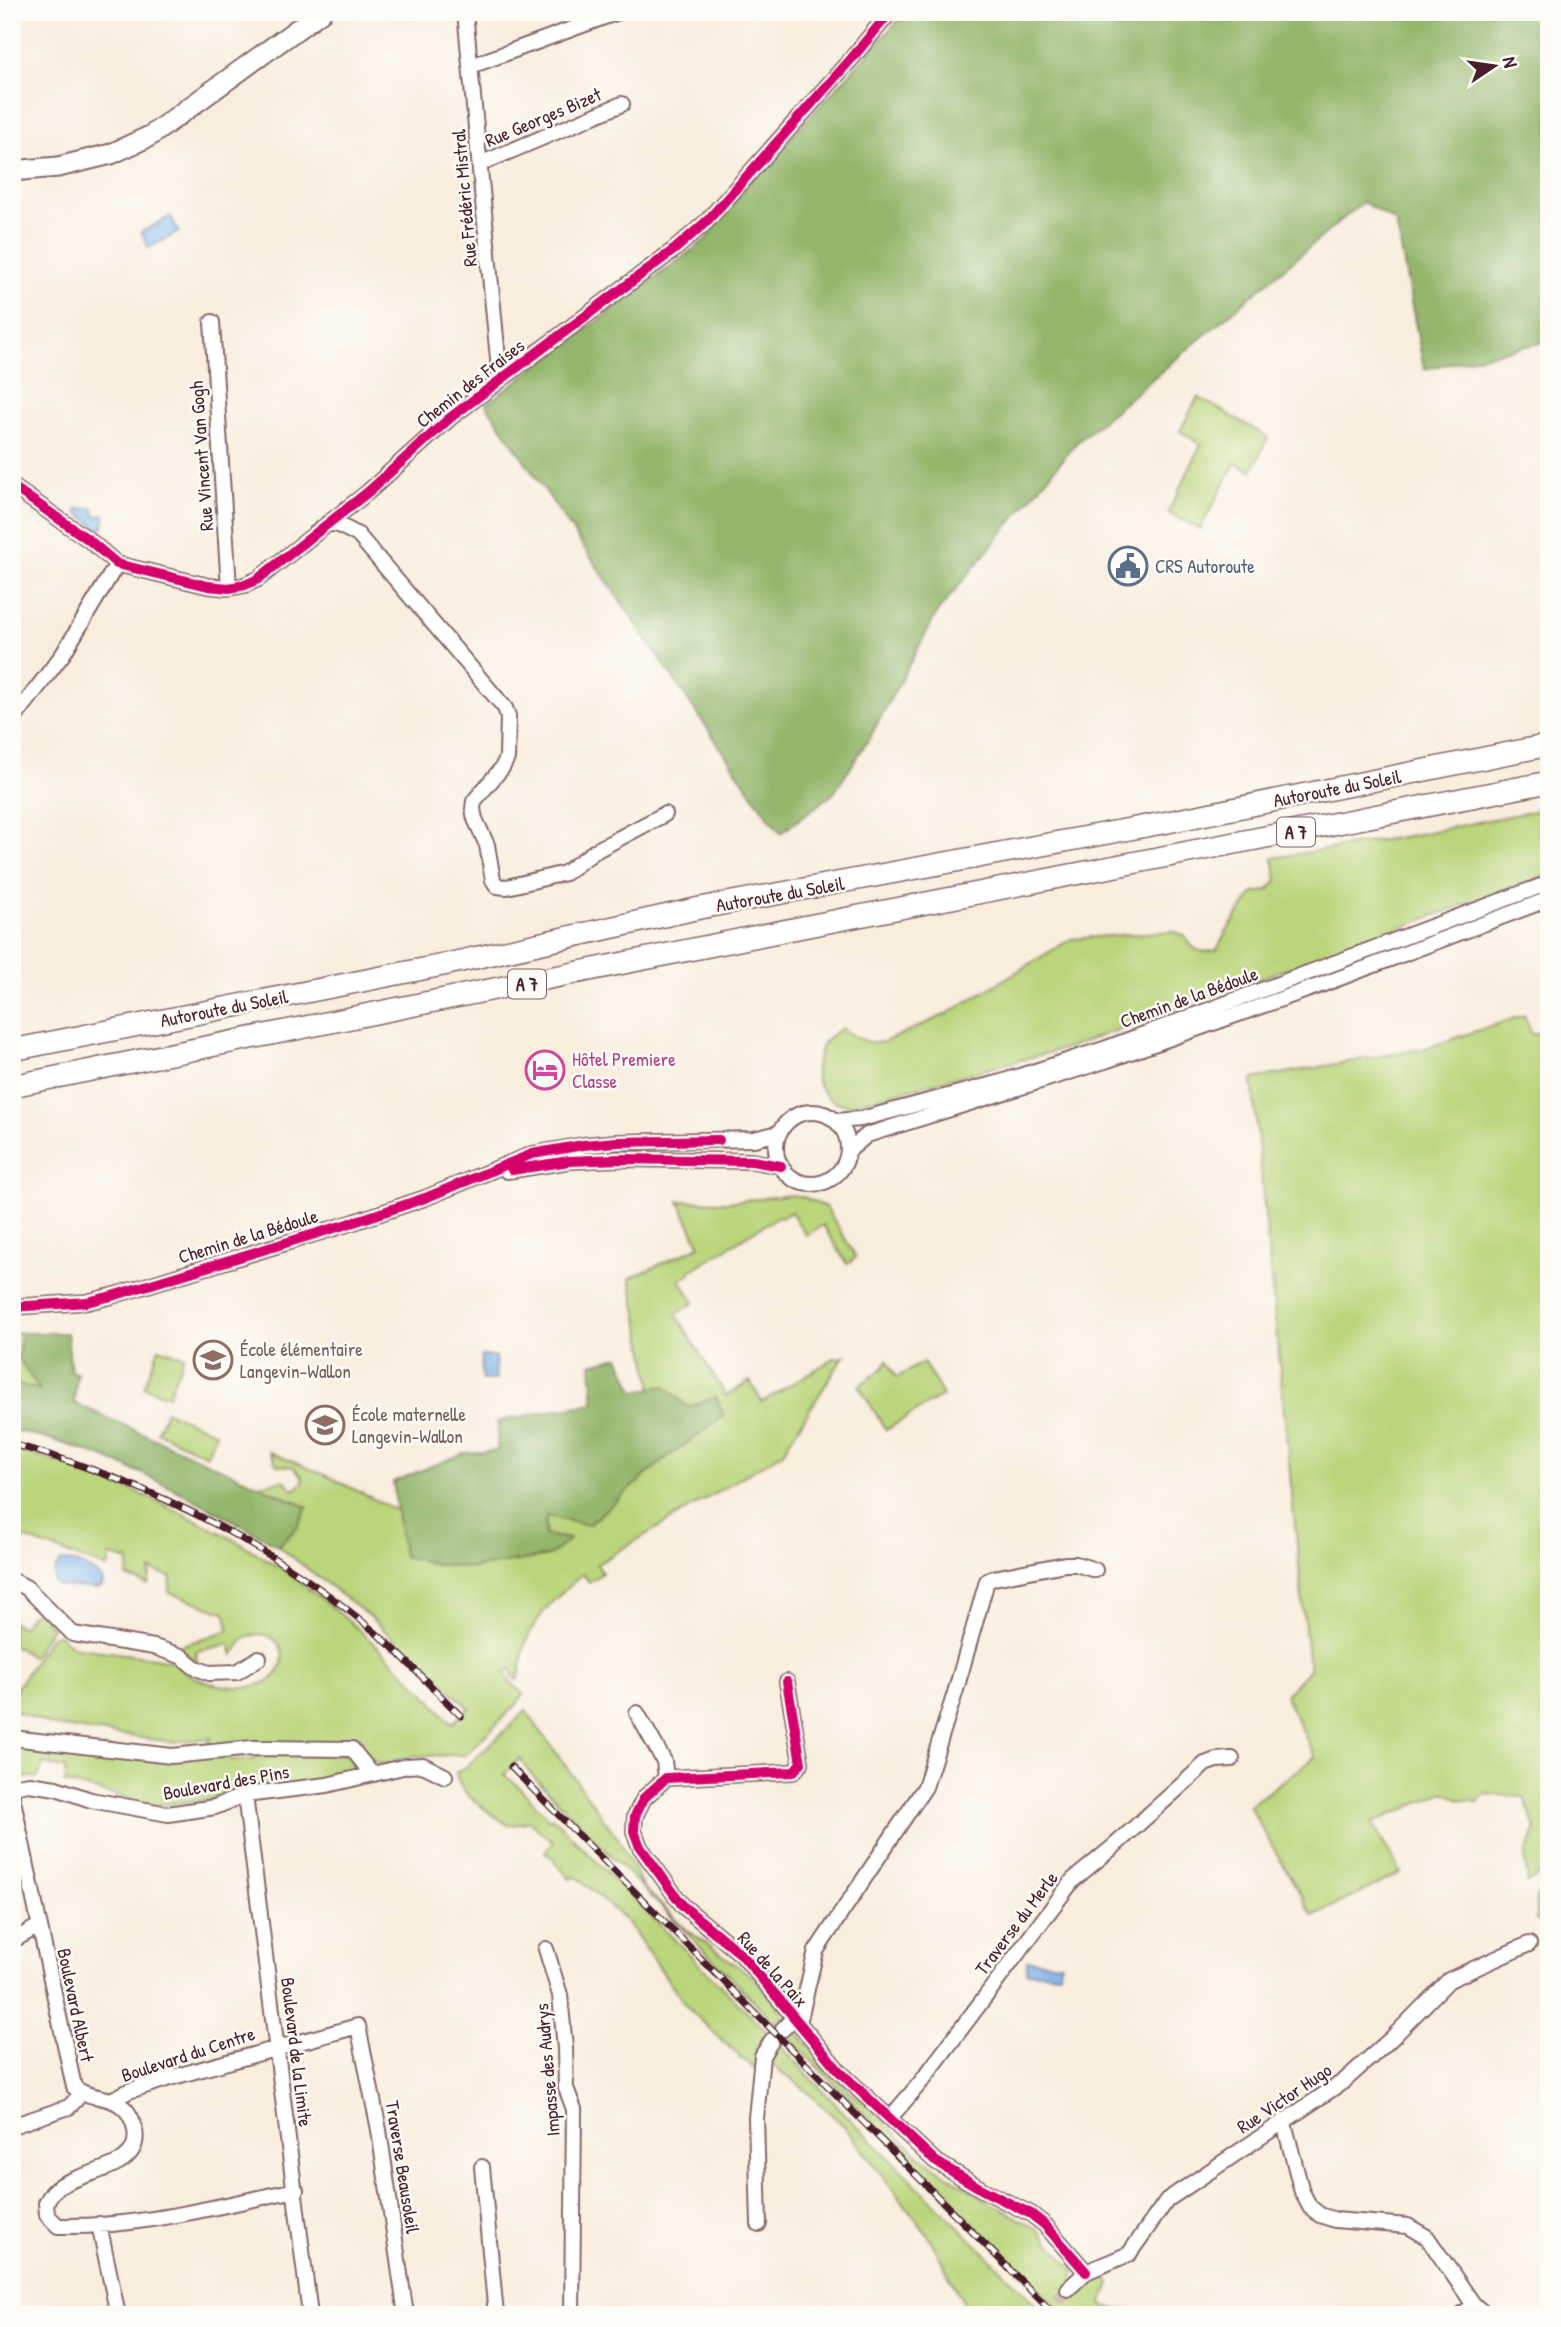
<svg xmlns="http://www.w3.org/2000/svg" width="1561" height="2327" font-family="'Patrick Hand',sans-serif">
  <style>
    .green { fill: #bad57a; stroke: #827a52; stroke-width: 2 }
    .forest { fill: #93b66a; stroke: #6e6a4a; stroke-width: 2 }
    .water { fill: #7bb1e9; stroke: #62688a; stroke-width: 2 }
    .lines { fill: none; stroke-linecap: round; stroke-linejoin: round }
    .minor-tunnel { stroke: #d6c4b9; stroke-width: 14; stroke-dasharray: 14 7; stroke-linecap: butt }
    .minor-casing { stroke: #876769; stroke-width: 18 }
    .major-casing { stroke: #876769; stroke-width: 23 }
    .highway-casing { stroke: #876769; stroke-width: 24 }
    .minor { stroke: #fff; stroke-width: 14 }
    .major { stroke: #fff; stroke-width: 19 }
    .highway { stroke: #fff; stroke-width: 21 }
    .rail-casing { stroke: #4a1f2b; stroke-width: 7 }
    .rail { stroke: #fdfcf7; stroke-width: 4.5; stroke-dasharray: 13; stroke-linecap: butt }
    .cycleway-casing { stroke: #fdfcf7; stroke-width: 15 }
    .cycleway { stroke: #d6006c; stroke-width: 10 }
    .labels { text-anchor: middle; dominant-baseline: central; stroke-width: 5; stroke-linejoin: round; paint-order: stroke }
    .shield { fill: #fdfcf7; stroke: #806168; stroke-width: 2 }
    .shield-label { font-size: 18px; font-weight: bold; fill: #4a1f2b }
    .street-label { font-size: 19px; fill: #4a1f2b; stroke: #fdfcf7 }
    .service-label { font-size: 19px; fill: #4e5e75; stroke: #fdfcf7; text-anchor: start }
    .hotel-label { font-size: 19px; fill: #b23c85; stroke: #fdfcf7; text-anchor: start }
    .education-label { font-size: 19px; fill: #785e54; stroke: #fdfcf7; text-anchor: start }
  </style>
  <rect width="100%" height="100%" fill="#fdfcf7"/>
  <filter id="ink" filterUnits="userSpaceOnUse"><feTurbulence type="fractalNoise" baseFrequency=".0143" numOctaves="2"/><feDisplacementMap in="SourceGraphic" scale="14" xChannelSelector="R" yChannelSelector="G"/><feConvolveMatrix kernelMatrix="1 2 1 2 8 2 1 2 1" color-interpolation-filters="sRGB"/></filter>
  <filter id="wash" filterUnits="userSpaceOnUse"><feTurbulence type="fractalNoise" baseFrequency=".00686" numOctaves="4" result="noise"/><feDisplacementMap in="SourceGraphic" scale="28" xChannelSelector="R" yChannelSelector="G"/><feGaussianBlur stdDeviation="1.57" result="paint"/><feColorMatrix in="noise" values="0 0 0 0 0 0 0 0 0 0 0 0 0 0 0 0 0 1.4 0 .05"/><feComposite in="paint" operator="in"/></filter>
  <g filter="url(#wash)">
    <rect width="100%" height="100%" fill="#f9eddd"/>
    <!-- green -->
    <path class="green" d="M1198,397L1268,437L1252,471L1235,463L1200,529L1168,513L1201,445L1180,431Z
      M1549,808V874L1070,1047L850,1105C825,1103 810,1083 818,1058C820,1052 821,1046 824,1042C829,1036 836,1032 842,1028C855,1038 868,1045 884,1042L947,1014L1071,939L1173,931L1185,936C1193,951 1201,954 1217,950C1224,932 1242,910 1253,893L1267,891L1277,881L1273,858L1413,835Z
      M1524,1015L1532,1035L1549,1029V1867L1528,1883L1525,1856L1536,1829L1524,1797L1484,1794L1478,1802L1461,1800L1444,1792L1372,1823L1401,1873L1313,1916L1249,1806L1315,1757L1285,1695L1309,1670L1252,1079L1426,1048Z
      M792,1195L804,1197L826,1207L856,1257L847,1264L823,1225L806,1235L791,1212L781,1218L779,1216L690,1271L691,1273L680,1280L694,1303L676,1314L726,1396L750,1381L762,1402L836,1357L838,1359L844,1356L782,1453L597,1564L602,1573L589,1582L583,1574C559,1594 534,1616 524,1647C521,1658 522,1670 518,1680L513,1676L511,1668L505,1672L508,1679L523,1694L518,1703L465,1755L413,1756L381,1765L371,1758L362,1747L297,1743L204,1746L212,1738L172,1742L55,1726C40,1722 27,1714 12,1710V1695L51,1636L58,1634C63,1638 69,1644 74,1647C81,1649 89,1649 96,1650C120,1654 146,1656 170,1661C179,1664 184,1672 192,1676C213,1688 267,1696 280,1669C291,1646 267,1625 245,1639C239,1643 237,1650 233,1655L230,1644L196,1651L197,1662L180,1649V1646L229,1630L226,1613L169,1592L171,1577L151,1570L148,1585L127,1577L129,1561L110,1555L108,1568L12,1534V1450C57,1459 101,1477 143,1495C189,1516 237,1539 279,1567C340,1609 404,1668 452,1724L469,1708L370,1617L278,1546L297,1528L307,1507L258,1485L284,1480L294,1490L303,1483L302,1476L294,1467L277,1465L270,1452L325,1475L428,1526L662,1438L630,1278L700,1246L679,1201L728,1202Z
      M12,1332L22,1333L19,1358L40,1390L12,1383Z
      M159,1348L184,1356L168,1396L144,1387Z
      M887,1360L896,1378L923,1362L943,1395L886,1430L859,1386L884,1367Z
      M166,1411L216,1433L207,1455L157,1432Z
      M38,1610L52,1627L32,1657L12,1644V1621L22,1628L30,1616Z
      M526,1711L619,1840L643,1887L686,1929L756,1979L783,2012L779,2027L529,1772L520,1758L504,1775L516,1784L549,1819L552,1817L771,2036L757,2046L754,2069L745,2060L739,2058V2056L687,2007L626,1920L579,1879L574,1876L571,1879L555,1863L556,1860L545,1852L553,1842L529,1821L509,1826C491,1812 458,1796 456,1772L466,1767Z
      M13,1743L221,1755L232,1760H254V1755L346,1754L357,1767L355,1772L348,1777L254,1789L208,1800L156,1805L65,1783V1768L43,1764L38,1777L14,1778Z
      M1549,1882V1928L1536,1920V1897Z
      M793,2028L852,2094H855L919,2156L976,2194L1039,2230L1075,2270L1071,2279L1077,2287L1103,2271L1110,2283L1102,2304L1105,2307L1132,2310L1129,2315H1064L784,2033Z
      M776,2041L844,2113L1047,2315H970L928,2235L844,2126L802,2087L769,2063L767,2059Z"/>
    <!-- forest -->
    <path class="forest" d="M906,12H1549V341L1424,369L1396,222L1363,202L1076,443L938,611L870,737L834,793L781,833L768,817L486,404L704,241L749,183Z
      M22,1333H67L71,1372L77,1373L74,1403L307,1507L297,1528L278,1546C225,1516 172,1485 115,1462C82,1448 47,1438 12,1430V1383L39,1389L18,1358Z
      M619,1357L634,1391L665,1386L688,1407L716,1397L724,1416L665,1459L588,1525L546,1516L545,1535L570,1539L549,1556L473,1568L435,1564L403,1556L393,1482L464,1453L497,1451L498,1421L594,1403L591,1364Z"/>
    <!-- water -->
    <path class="water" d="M171,216L179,232L149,248L141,232Z
      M93,508L96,516L105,514L103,529H99L77,513L78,509Z
      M481,1356H495L496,1380H482Z
      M62,1561C76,1561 96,1570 103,1581L102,1587L96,1589L59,1586L54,1582C54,1572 54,1567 62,1561Z
      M1027,1960L1061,1963L1060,1974L1026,1972Z"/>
  </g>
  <g filter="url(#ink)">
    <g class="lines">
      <!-- minor-tunnel -->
      <path class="minor-tunnel" d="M1042,2315L1068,2289"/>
      <defs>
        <path id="minor" d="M465,12L500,380
          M471,66L618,12
          M480,164L622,104
          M212,322L229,588
          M12,486L89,540L117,564L208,586L229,588L245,585L258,579L368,492L451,417L675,249L707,221L852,58L890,12
          M328,523L339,525L358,535L505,708L508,716L507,758L502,768L474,801L473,809L475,819L487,845L493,880L497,886L507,887L565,873L595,851L665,814
          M12,721L63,654L117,564
          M776 1148a36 36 0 1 1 72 0a36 36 0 1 1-72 0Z
          M835,1121L861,1119L1001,1082L1104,1049L1549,883
          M848,1151L867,1135L1108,1060L1321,985L1549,899
          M507,1171L569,1161L622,1159L752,1161L781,1166
          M12,1307L87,1302L112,1296L354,1222L425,1198L532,1154L583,1145L616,1142L754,1139L779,1133
          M12,1580L27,1588L73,1634L154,1647L181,1656L194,1667L209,1673L237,1672L259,1658
          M787,1682L801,1763L793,1772L666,1778L644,1798L635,1816L634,1831L640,1847L683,1906L742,1955L839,2071L935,2161L983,2190L1031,2214L1045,2225L1086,2272
          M637,1713L664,1761L666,1778
          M12,1738L172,1756L252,1748L352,1749L372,1774
          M12,1787L29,1784L56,1788L91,1800L168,1814L215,1807L245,1795L327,1785L407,1766L423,1765L445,1776
          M245,1795L310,2315
          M12,1796L74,2087C89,2100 108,2094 123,2107C129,2112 134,2122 135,2130C143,2172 76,2170 55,2190C51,2193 48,2199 46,2203L47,2215L58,2226C138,2228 218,2206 296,2190
          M12,1941L39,1926
          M546,1949L560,1995L565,2048L566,2088L574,2109L572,2315
          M799,2023L816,1951L925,1787L955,1693L987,1581L994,1578L1065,1564H1076L1095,1570
          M783,2029L794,2017
          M111,2100L129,2091L173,2077L358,2026L379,2130L406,2315
          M890,2118L921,2082L1073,1880L1113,1847L1205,1764L1216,1760L1232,1759
          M1284,2123L1302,2192L1310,2207L1320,2215L1335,2220L1408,2226L1427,2237L1474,2305
          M12,2126L69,2107L81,2094
          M482,2167L496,2315
          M99,2224L118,2315
          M759,2224L756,2118L762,2056L772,2040
          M1068,2289L1086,2272L1129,2254L1167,2200L1344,2081L1392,2038L1449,1980L1529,1944
          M1461,2315L1474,2305L1486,2315"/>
        <path id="major" d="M12,171L58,167L111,154L150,136L321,12"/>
        <path id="highway" d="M12,1050L443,965L700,908L1168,822L1549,745
          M12,1086L813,925L1549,782"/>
      </defs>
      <!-- minor casing -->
      <use href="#minor" class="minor-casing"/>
      <!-- major casing -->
      <use href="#major" class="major-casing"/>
      <!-- highway casing -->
      <use href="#highway" class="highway-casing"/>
      <!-- minor -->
      <use href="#minor" class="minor"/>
      <!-- major -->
      <use href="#major" class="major"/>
      <!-- highway -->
      <use href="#highway" class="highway"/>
      <defs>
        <path id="rail" d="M12,1444C151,1482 286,1551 393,1648C416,1670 438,1694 461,1716
          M511,1767L1055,2315"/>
      </defs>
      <!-- rail casing -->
      <use href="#rail" class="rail-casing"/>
      <!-- rail -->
      <use href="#rail" class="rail"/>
      <defs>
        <path id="cycleway" d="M12,486L89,540L117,564L208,586L229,588L245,585L258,579L368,492L451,417L675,249L707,221L852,58L890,12
          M512,1170L569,1161L622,1159L752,1161L781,1166
          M12,1307L87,1302L112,1296L354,1222L425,1198L532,1154L583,1145L616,1142L719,1140
          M787,1682L801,1763L793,1772L666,1778L644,1798L635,1816L634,1831L640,1847L683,1906L742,1955L839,2071L935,2161L983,2190L1031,2214L1045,2225L1086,2272"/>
      </defs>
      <!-- cycleway casing -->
      <use href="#cycleway" class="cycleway-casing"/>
      <!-- cycleway -->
      <use href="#cycleway" class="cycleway"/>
    </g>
  </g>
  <!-- icons -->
  <defs>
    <symbol id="civic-ring" viewBox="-11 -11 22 22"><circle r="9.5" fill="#fdfcf7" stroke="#5c6f8a" stroke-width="1.5"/><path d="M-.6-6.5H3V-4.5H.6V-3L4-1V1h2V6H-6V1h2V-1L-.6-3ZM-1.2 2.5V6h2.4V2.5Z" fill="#5c6f8a"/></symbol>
    <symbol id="hotel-ring" viewBox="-11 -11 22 22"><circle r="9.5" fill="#fdfcf7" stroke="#d1479c" stroke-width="1.5"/><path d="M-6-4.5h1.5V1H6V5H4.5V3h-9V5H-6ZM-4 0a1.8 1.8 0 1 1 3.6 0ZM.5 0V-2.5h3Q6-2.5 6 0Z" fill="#d1479c"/></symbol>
    <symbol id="school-ring" viewBox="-11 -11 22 22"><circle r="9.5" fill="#fdfcf7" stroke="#8d6e63" stroke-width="1.5"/><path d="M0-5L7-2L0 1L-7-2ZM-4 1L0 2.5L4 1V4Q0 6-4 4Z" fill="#8d6e63"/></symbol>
  </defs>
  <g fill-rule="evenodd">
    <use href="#civic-ring" x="1106" y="544" width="44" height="44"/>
    <use href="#hotel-ring" x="523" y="1048" width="44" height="44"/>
    <use href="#school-ring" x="191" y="1338" width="44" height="44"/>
    <use href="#school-ring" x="303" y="1403" width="44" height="44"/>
  </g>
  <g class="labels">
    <!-- shield labels -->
    <g class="shield">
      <rect x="1277" y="817.5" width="38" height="29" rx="5"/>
      <rect x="508" y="969.5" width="38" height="29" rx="5"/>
    </g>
    <g class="shield-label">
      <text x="1296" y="832">A 7</text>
      <text x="527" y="984">A 7</text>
    </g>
    <!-- street labels -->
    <g class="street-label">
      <text transform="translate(543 117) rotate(-23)">Rue Georges Bizet</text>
      <text transform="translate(464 198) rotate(-95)">Rue Frédéric Mistral</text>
      <text transform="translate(470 383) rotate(-38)">Chemin des Fraises</text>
      <text transform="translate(201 456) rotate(-94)">Rue Vincent Van Gogh</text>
      <text transform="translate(1337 788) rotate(-11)">Autoroute du Soleil</text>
      <text transform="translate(780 894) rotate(-10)">Autoroute du Soleil</text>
      <text transform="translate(1189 997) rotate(-20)">Chemin de la Bédoule</text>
      <text transform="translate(224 1008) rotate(-11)">Autoroute du Soleil</text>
      <text transform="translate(248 1236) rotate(-17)">Chemin de la Bédoule</text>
      <text transform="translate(226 1782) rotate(-10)">Boulevard des Pins</text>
      <text transform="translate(1016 1923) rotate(-53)">Traverse du Merle</text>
      <text transform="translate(773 1969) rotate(48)">Rue de la Paix</text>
      <text transform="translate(76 2005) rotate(78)">Boulevard Albert</text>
      <text transform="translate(297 2052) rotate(83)">Boulevard de la Limite</text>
      <text transform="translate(188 2054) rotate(-18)">Boulevard du Centre</text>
      <text transform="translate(547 2070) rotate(-95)">Impasse des Audrys</text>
      <text transform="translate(1284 2098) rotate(-34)">Rue Victor Hugo</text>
      <text transform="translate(403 2167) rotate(81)">Traverse Beausoleil</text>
    </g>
    <!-- service labels -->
    <g class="service-label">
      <text x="1155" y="566">CRS Autoroute</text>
    </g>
    <!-- hotel labels -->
    <g class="hotel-label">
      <text x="572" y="1059">Hôtel Premiere<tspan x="572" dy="22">Classe</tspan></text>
    </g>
    <!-- education labels -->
    <g class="education-label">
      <text x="240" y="1349">École élémentaire<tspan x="240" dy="22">Langevin-Wallon</tspan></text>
      <text x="352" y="1414">École maternelle<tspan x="352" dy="22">Langevin-Wallon</tspan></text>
    </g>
  </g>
  <!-- margin -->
  <rect width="1561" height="2327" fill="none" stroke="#fdfcf7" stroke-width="42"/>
  <!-- north arrow -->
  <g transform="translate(1494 66) rotate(77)" stroke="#fdfcf7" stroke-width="5" paint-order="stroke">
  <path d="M0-5L12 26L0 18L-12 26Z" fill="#4a1f2b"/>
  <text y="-10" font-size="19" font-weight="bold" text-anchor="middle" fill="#4a1f2b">N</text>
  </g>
</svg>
